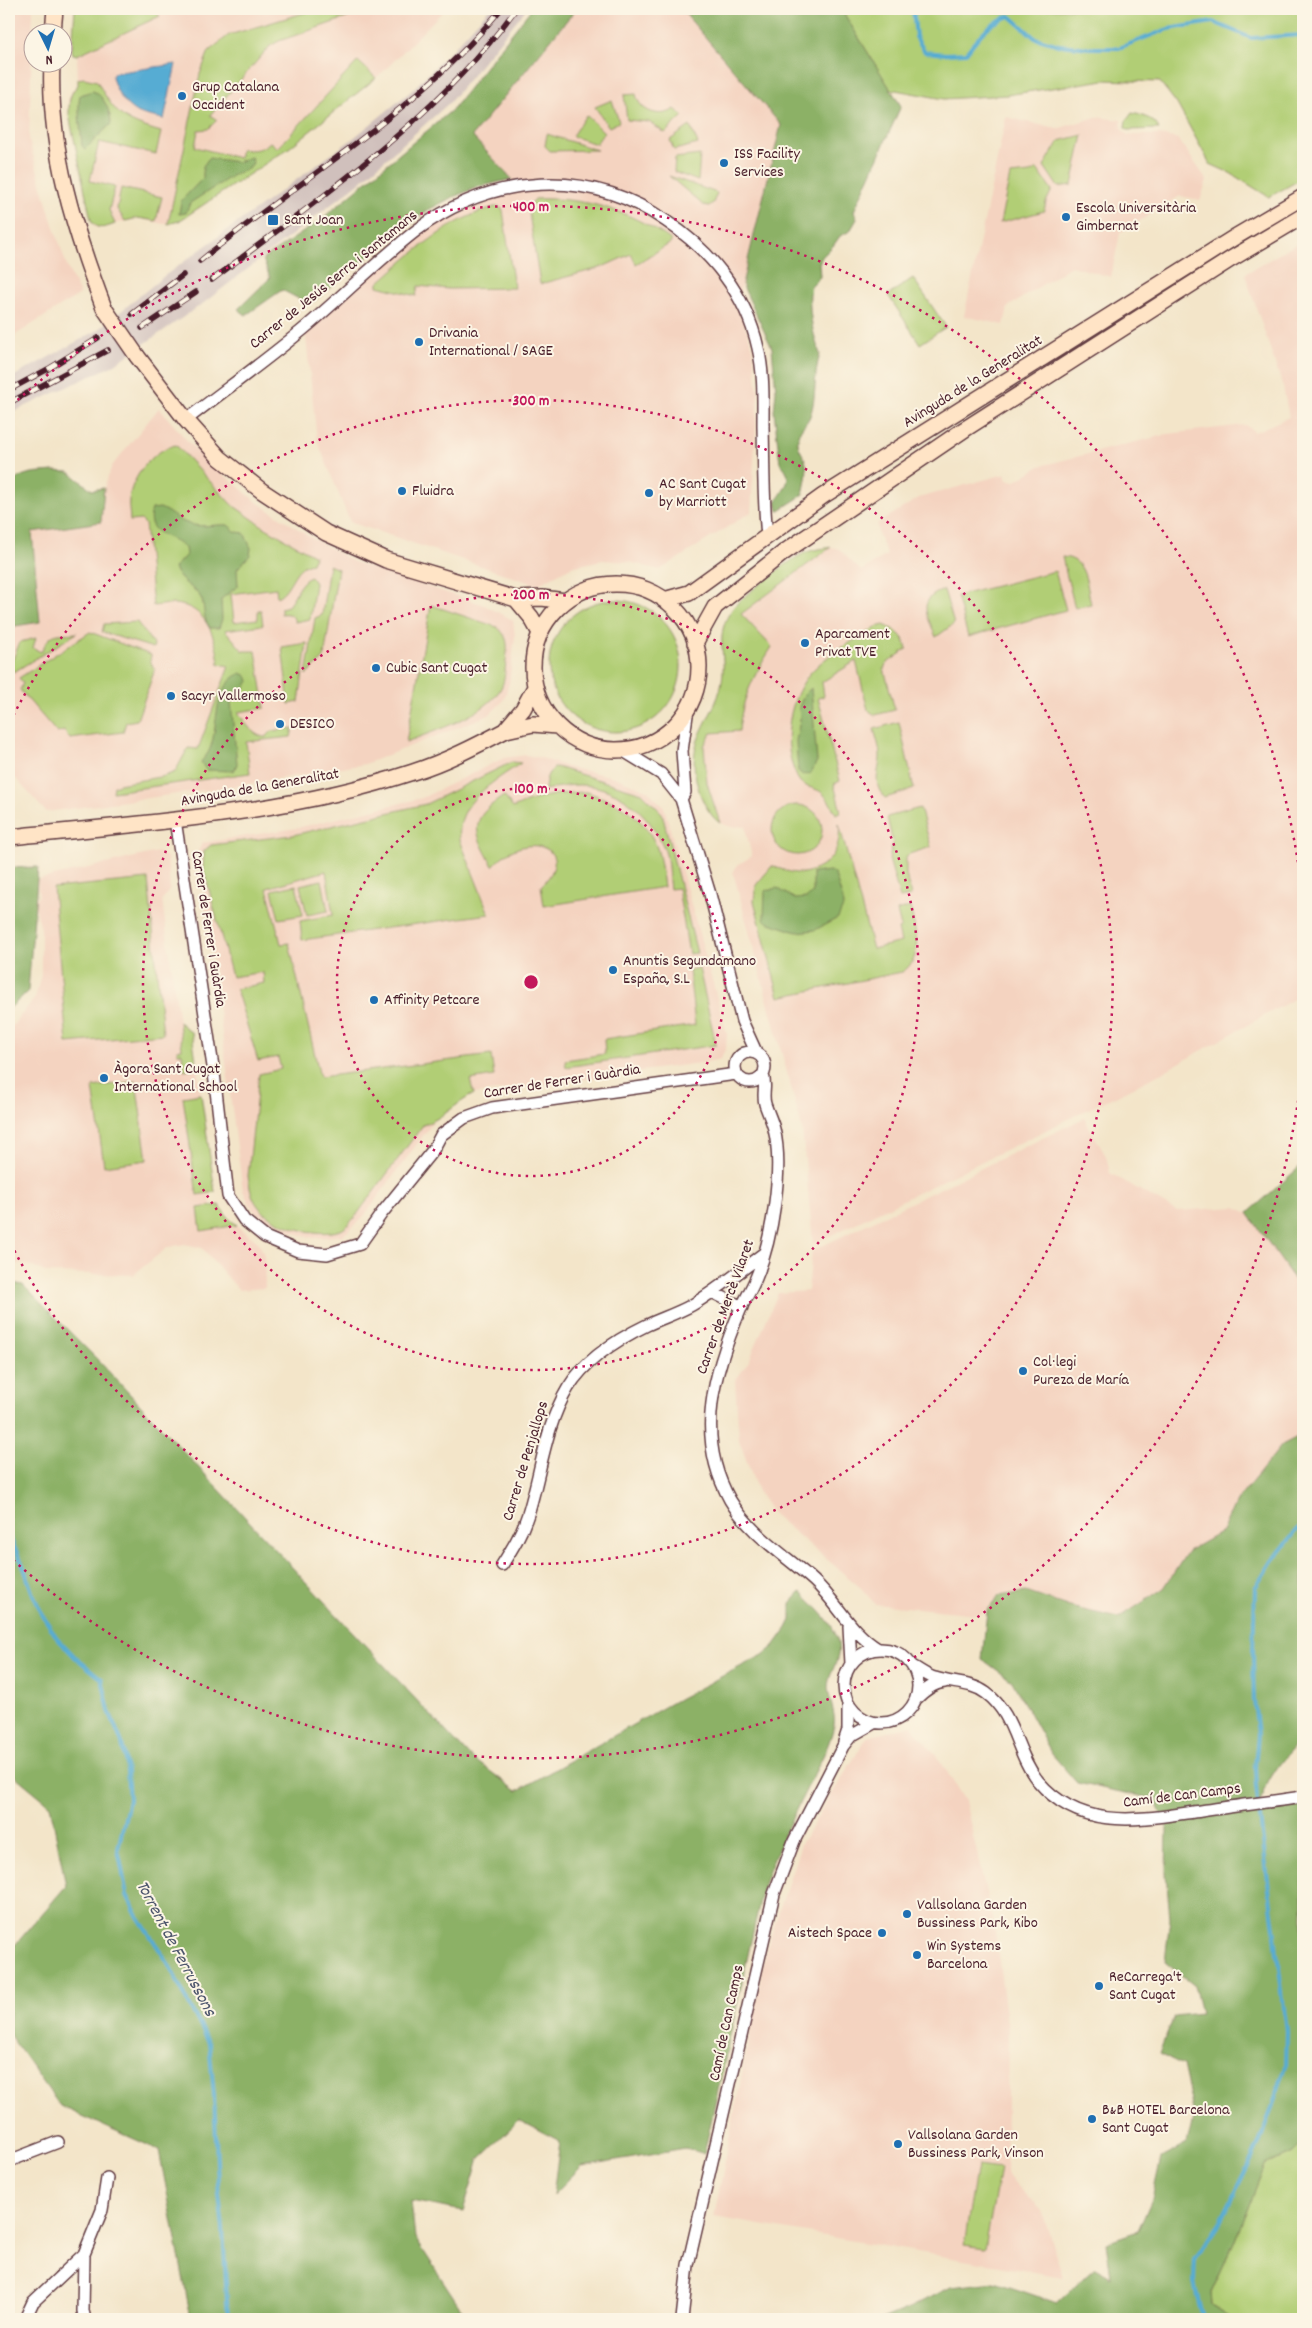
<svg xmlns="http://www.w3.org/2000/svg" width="1312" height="2328" font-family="Dekko,sans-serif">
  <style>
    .built { fill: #f4d3c0 }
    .industrial { fill: #d0c0bc }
    .green { fill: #b1ce75; stroke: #7e7650 }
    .forest { fill: #8cb166; stroke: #6b6848 }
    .water { fill: #57acd3; stroke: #50667f }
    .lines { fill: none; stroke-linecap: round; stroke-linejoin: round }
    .stream { stroke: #57acd3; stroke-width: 4 }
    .street-casing { stroke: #633d43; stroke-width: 14 }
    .secondary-casing { stroke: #633d43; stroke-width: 18 }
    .street { stroke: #fff; stroke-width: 11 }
    .secondary { stroke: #ffe4c6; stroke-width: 15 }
    .rail-casing { stroke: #4a1f2b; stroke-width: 5.5 }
    .rail { stroke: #fcf5e5; stroke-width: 4; stroke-dasharray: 11; stroke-linecap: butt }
    .secondary-bridge-casing { stroke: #633d43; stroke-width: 18; stroke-linecap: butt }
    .secondary-bridge { stroke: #ffe4c6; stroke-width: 15 }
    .ring { fill: none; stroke: #c2185b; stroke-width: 2.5; stroke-dasharray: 2.5 5 }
    .poi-dot { fill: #1f6fb2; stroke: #fcf5e5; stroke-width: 2 }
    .labels { text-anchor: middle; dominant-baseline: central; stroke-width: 4; stroke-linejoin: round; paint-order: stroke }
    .poi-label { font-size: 16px; fill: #4a1f2b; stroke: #fcf5e5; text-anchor: start }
    .street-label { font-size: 16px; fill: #4a1f2b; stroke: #fcf5e5 }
    .water-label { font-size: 18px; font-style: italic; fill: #4f576e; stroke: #fcf5e5 }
    .centre { fill: #c2185b; stroke: #fcf5e5; stroke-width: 2.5 }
    .ring-label { font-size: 15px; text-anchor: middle; font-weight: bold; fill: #c2185b; stroke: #fcf5e5; stroke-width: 4; stroke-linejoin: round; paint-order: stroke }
  </style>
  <rect width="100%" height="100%" fill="#fcf5e5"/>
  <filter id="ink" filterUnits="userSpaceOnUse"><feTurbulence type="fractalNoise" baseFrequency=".02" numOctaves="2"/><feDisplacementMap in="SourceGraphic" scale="10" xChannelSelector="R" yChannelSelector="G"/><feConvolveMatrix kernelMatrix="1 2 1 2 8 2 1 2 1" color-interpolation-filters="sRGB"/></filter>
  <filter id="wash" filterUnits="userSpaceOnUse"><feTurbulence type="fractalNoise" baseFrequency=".0096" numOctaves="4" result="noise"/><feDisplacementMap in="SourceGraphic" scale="20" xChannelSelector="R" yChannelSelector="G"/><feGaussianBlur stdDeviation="1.12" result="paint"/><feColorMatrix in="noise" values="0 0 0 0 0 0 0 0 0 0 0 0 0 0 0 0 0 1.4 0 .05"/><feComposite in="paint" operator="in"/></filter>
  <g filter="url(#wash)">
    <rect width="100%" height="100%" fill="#f3e5c9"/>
    <!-- built -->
    <path class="built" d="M9,9H33L29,141L51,218L68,269L80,294L9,339Z
      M75,9H445L383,72L289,148L179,221L163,224L138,218L99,228L95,227L91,220L69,115L68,101L72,91L78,84L77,55L73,54L72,50Z
      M576,9H681L781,125L737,303L753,348L758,393L751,512L660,570L629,562L602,560L571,567L537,585L350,522L317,440L305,328L449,210L518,186L471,136Z
      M1006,117L1057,129L1096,117L1121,120L1122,130L1128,135H1160L1178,139L1207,180L1200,200L1180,196L1120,233L1111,277L1071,266L1008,307L1004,325L964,316Z
      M1303,240V994L1154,1077L813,1244L802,1128L733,872L736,866L752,856L747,836L745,826L731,827L720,823L707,783L704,746L711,733L739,730L741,709L745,695L772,647L741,614L831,547L839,549L861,571L887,555L878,533L877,524L919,498L1005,474L1007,480L1016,481L1040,466L1168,434L1245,425L1255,432L1289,417L1283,387L1245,274Z
      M159,408L190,444L223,474L258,503L306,534L354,562L484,605L513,620L515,637L509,684L503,701L489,715L365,764L242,785L46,812L9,771V627L40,622L32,532L101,522L104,488L112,466Z
      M526,755L545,759L567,767L614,777L647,790L664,807L727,1034L726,1048L720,1059L707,1062L474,1094L458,1102L434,1121L360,1221L343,1235L314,1238L280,1229L253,1210L243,1191L198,852L202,843L297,828L422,798L504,758Z
      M157,852L167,857L170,889L162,900L179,1022L192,1033L215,1192L210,1193L211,1206L219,1205L228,1218L259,1243L264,1255L265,1288L239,1290L202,1248L185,1244L168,1247L133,1275L48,1273L22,1263L9,1267V1030L35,998L41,975V929L34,901L39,896L37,880Z
      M1084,1118L1106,1156L1110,1173L1176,1211L1236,1207L1248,1213L1303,1292V1434L1282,1445L1235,1503L1222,1532L1188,1551L1164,1588L1119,1618L1070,1607L1026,1592L999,1596L987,1611L978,1614L875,1604L861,1588L774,1515L758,1492L739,1440L735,1381L749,1361L778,1293L808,1291L812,1251Z
      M912,1726L941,1762L965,1801L995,1931L1008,2031L1006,2174L1042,2211L1063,2277L714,2217L766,1951L801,1844L867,1737Z"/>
    <!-- industrial -->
    <path class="industrial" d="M489,9H526L449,103L359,183L201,305L112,366L9,414V379L98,330L163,277L351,140L410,92L452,50Z"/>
    <!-- green -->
    <path class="green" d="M75,9H153L160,16L77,55L73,54L72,50Z
      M317,9H342L346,11L349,17L279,41L270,46L210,115L217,120L208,129L198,130L195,147L239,158L241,149C253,151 262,150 270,142L278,148L358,61L376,78L289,148L179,221L168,224L200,74L209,51L229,35Z
      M841,9H1303V178L1269,197L1230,173L1210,164L1177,104L1160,82L1104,80L1007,95L944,99L890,89Z
      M84,78L97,81C116,116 123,121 161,132L156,154L99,142L90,181L115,187L109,210L115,224C104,228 97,231 91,220L69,115C69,102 69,94 78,85V79Z
      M636,94C639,112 661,119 675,109L683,116L665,133L649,122L627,120L624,95Z
      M612,100L619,122L609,127L595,107Z
      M1132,113C1142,115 1155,119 1159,129L1128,130L1125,128L1126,121Z
      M586,115L604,132L596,144L572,136Z
      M690,126L698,144L674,150L670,140Z
      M547,134L597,150L550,151L545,146Z
      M1083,135L1072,185L1058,187L1044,166L1059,141Z
      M700,155L698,181L674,172L675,158Z
      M1037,169L1052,190L1046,202L1044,211L1000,223L1010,175L1030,173Z
      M669,176L717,193L713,203L709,206L703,205Z
      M121,188L162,197L156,221L138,218L125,221L117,209Z
      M535,199C585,197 631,211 671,240V243L636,264L631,254L600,268L540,284L528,207Z
      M498,206L503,210L514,288L449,289L418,286L416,296L378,286V283C416,250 449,219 498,206Z
      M913,278L946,327L920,344L888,295Z
      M176,445L231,504L264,527L315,556L312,563C292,566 293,589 277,597L276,588L231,594L234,622L258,619V610H261L263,625L225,630L243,651H256L265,708L238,712C245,722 253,737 266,737L272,731L293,728L291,737L246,742L250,773L113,792L114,786L119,784L165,776L175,772L188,748L198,749L229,666L219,664C217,641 207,609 181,605C173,603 162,605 153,606L145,524L141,520L130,521C130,514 128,507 129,500C131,478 153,449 176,445Z
      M831,547L741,614L772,647C754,675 742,697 739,731L711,733L704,746L707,783L720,823C699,808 688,765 698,740C705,720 719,703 722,681C727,651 713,636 733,608C740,598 793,557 805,553C813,549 823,549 831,547Z
      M1062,557C1087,558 1086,584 1091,604L1075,608Z
      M329,565L338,569L324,658L306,675L315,618L322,615Z
      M1055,571L1066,610L968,637L957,596Z
      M311,577L315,583L310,619L295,622C293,615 289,613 281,614V608L288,606C295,598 299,580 311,577Z
      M944,590L954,624L936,637C929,618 914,600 944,590Z
      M549 666a66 66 0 1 1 132 0a66 66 0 1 1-132 0Z
      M431,605L497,627C509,637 508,646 506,661C505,669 505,681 501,688C487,715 434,731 406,742Z
      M137,622L154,645L153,648L102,632L104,624Z
      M884,625C896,630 904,635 907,649L886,664L884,669L895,710L875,715L868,710L856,661L822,682L824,696L818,698L840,781L834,784L841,812L836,814C832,806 828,798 821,792C814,787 803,788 798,779C780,746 788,694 815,668C832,651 856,640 876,627Z
      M90,632L151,655L150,662L155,669L137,720L126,722L123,732L70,739L64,731L57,733L20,690L23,683L19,678Z
      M77,633L14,672L10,666L20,642L36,638L33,648L41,652C52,630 54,635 77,633Z
      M307,643L299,702L289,704L282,647Z
      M899,722L914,789L885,798C871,783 880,771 880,756C880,748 876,737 874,729Z
      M512,762L521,763C494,782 455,802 460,840L489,914L302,940L300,921L333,915L326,871L267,888L281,944L289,943L320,1077L491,1055L494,1076L470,1080L474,1094C456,1103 442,1119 423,1125L355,1217C351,1221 346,1228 341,1230C317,1238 273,1226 258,1206C251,1197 250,1187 248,1176L259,1074L281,1069L278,1057L258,1061L236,989L264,983L263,972L232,977L203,867L204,851L211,845L293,835L426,804Z
      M556,767L642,793L662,813L697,953L689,954L678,888L670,889C668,877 669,862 665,851C654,819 625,791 591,786C575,783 560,787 545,790C546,779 546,773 556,767Z
      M586,792C617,801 645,816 657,848C661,860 662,874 664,887L544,906L541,886C580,848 524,828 493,866C474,832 467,820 504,796L513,808C537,796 560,793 586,792Z
      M772 830a25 25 0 1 1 50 0a25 25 0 1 1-50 0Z
      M920,808L931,847L909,854L906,858V874L911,896L900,898L889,859L893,843L887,817Z
      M839,824L873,949L901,942L898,929L901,927L897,911L910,907C915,929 925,958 902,972L779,997L754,901L756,885L772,866C781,869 792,874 803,873C829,869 842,849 839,824Z
      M148,879L163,1034L67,1043L53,888Z
      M322,880L328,911L307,915L300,885Z
      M296,885L303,915L279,919L272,890Z
      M699,968L716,1045L566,1067L565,1060L605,1054L604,1039L695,1025L689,970Z
      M179,1022L192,1033L197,1068L184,1070L182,1053H178L177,1050L182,1049Z
      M136,1081L147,1160L104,1166L93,1087Z
      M201,1094L215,1192L197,1195L183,1097Z
      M219,1205L228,1218L237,1225L201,1231L198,1208Z
      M1303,2143V2319H1232L1212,2306L1211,2292L1233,2245L1265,2164L1293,2153Z
      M977,2166L1000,2169L985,2248L964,2245Z"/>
    <!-- forest -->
    <path class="forest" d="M531,9H576L472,136L512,179L478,187L453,197L428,210L365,259L314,301H303L282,290L246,315L238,309L270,278L263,259L318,222L452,110Z
      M681,9H841L901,106L854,211L857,219L850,231L840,236L833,246L822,257L819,263L820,277L811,286C807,306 813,336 820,354C813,376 817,397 810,416C807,424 798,429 798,439C797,448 802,452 805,460C809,472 805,483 803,495L778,511L776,502C784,488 796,478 780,463L774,411L776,391L772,348L742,284L781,125Z
      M93,91C104,95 111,113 111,124L85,149L82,146C81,131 77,108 80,95Z
      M251,157L253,163L248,169L235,174L190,203L186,213L179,214L181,201L203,178V166L209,158L237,162Z
      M53,471L69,472L92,490L104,488L101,522L32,532L40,622L9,627V488C19,471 35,473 53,471Z
      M160,508C170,512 175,518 184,522C198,529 214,524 228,525L236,532L244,533L251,548L250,555L237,569L238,586L221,599L222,619L219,628H210C201,615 206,608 201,598C196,587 180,584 174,568L186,555L185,548C171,534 143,535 152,509Z
      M241,673L247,676L249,681L240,695L231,702L237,764L234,771L206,770L201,762C204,758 208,754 210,749C220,722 211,689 241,673Z
      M811,688L817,761L811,773L803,775L798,771L796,741L800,720L799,707L804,695Z
      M38,867L28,991L9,1009V868Z
      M830,871L835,875L842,897L843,907L838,918L815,930L797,932L767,922L764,919L765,891L777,888L795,899L807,898L813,892V873Z
      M1303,1164V1292L1248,1213Z
      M9,1282L23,1285L96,1358L468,1755L517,1791L680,1698L763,1655L774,1646L787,1628L791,1620V1603L801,1592C817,1608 843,1630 838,1655C836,1667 828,1675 828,1688C829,1701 836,1712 834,1725C829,1749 815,1771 805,1792C789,1823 775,1854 763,1887L704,2154L685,2148L582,2166L553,2195L560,2141L519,2120L479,2159L463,2211L411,2201L415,2238L468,2319H191L159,2150L60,2106L9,2034V1952L66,1886L50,1805L9,1771Z
      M1303,1434V1620L1301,1628L1303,1738C1288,1752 1257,1788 1262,1810L1303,1805V2143L1293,2153L1265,2165L1233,2245L1211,2292L1212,2306L1232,2319H883L912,2307L951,2287L995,2282L1057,2303L1095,2268L1111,2277L1106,2242L1138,2231L1152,2199L1161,2158L1187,2144L1194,2115L1183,2065L1159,2053L1174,2016L1201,2013L1194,1985L1165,1962L1170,1918L1166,1873L1167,1829L1155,1799L1077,1783L1051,1753L1012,1681L982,1659L987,1611L999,1596L1026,1592L1070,1607L1119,1618L1164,1588L1188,1551L1222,1532L1235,1503L1282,1445Z"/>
    <!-- water -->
    <path class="water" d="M176,64L164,119C155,117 145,116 137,112C125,107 114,88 112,76L114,73Z"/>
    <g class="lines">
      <!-- stream -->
      <path class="stream" d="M913,9L916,37L925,52L946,54L966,53C979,36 989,22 1010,16L1035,38L1059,45L1090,48H1119L1168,29L1213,22L1251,38L1303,35
        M9,1536L23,1565L32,1592L43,1616L57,1638L76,1658L102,1679L109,1711L122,1743L127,1771L129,1800L118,1849L127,1895L138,1917L168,1963L209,2043L214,2095L218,2184L223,2229L228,2319
        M1203,2319L1194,2283L1195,2259L1221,2221L1259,2144L1286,2066L1287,2032L1256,1786L1255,1767L1258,1735L1254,1700L1253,1653L1255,1588L1272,1561L1303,1523"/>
    </g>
  </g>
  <g filter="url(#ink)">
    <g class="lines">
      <defs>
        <path id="street" d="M186,420C226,389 268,359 306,327C344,295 378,260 417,230C492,174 588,167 666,221C711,251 746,294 758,348C764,373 763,400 763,426C764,463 763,499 767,536
          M622,750L661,774L681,799L710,894L742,1021L757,1054
          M681,799L685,792L682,751L688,708
          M175,820L214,1073L228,1196L244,1220L265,1237L298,1251L327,1254L360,1244L382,1213L433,1150L441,1135L464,1118L492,1108L736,1074
          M735 1067a15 15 0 1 1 30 0a15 15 0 1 1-30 0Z
          M763,1075C767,1085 762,1094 765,1104C768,1113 772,1121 774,1129C784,1169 772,1240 756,1278C752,1288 746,1298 741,1308C714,1371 694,1436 730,1500C750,1534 785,1555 814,1581C839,1604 849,1631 878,1649
          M712,1292L742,1307
          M502,1565C512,1549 522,1533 528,1514C541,1473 545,1426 568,1388C585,1360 618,1339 647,1325C662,1318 678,1313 692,1305C717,1290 740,1271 763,1254
          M849,1626L851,1664
          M844 1686a37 37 0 1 1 74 0a37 37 0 1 1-74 0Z
          M912,1666C920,1670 927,1676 935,1678C953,1684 971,1682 986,1693C1015,1714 1016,1754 1038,1781C1082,1833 1142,1819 1201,1811C1235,1806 1269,1802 1303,1797
          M916,1699C924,1691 933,1683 945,1682
          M844,1742L848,1730V1704
          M9,2161L58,2142
          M25,2319L33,2302L84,2254
          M85,2319L83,2311L84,2254L102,2210L107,2178
          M682,2319L688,2265L774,1894L794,1841L843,1746L851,1736L874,1723"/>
        <path id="secondary" d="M53,32L55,9
          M52,62C48,148 74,229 104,308
          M137,356L186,420L220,458L262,491L326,533L386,560L516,599L542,598L565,601
          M533 667a83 83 0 1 1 166 0a83 83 0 1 1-166 0Z
          M516,599L531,617L540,633
          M664,600L689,593L823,496L1235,237L1303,197
          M695,643L715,607L783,553L965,429L1231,259L1303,216
          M506,729L523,709L535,687
          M9,837C140,824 287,814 413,772C445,762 476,746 506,730L533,724L557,726"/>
      </defs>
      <!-- street casing -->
      <use href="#street" class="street-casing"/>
      <!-- secondary casing -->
      <use href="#secondary" class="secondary-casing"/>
      <!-- street -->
      <use href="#street" class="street"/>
      <!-- secondary -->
      <use href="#secondary" class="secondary"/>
      <defs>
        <path id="rail" d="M200,261C301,178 417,112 501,9
          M212,280C321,197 435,120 516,9
          M132,314L183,275
          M142,328L196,292
          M9,390L48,369L98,338
          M9,403L108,350"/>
      </defs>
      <!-- rail casing -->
      <use href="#rail" class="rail-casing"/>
      <!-- rail -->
      <use href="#rail" class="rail"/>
      <defs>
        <path id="secondary-bridge" d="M104,308L137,356"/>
      </defs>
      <!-- secondary-bridge casing -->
      <use href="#secondary-bridge" class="secondary-bridge-casing"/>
      <!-- secondary-bridge -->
      <use href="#secondary-bridge" class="secondary-bridge"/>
    </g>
  </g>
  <!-- distance rings -->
  <g class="ring">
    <circle cx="531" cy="982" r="194"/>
    <circle cx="531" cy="982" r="388"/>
    <path d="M10 722A582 582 0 1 1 10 1242"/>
    <path d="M1303 1063A776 776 0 0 1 12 1559M12 405A776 776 0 0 1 1303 901"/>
  </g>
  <!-- markers -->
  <g class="poi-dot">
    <circle cx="182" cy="96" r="5"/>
    <circle cx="724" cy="163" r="5"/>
    <circle cx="1066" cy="217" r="5"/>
    <rect x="267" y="214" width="12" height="12" rx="2.5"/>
    <circle cx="419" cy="342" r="5"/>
    <circle cx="402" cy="491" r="5"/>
    <circle cx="649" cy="493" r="5"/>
    <circle cx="805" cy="643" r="5"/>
    <circle cx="376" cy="668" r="5"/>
    <circle cx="171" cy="696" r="5"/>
    <circle cx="280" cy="724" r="5"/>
    <circle cx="613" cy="970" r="5"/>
    <circle cx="374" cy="1000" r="5"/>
    <circle cx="104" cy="1078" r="5"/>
    <circle cx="1023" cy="1371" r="5"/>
    <circle cx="907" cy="1914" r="5"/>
    <circle cx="882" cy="1933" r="5"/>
    <circle cx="917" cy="1955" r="5"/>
    <circle cx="1099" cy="1986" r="5"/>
    <circle cx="1092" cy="2119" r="5"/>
    <circle cx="898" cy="2144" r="5"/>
  </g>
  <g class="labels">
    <!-- poi labels -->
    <g class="poi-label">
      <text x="192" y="87">Grup Catalana<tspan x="192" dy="18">Occident</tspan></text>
      <text x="734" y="154">ISS Facility<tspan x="734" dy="18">Services</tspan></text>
      <text x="1076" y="208">Escola Universitària<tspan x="1076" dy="18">Gimbernat</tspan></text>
      <text x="284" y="220">Sant Joan</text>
      <text x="429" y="333">Drivania<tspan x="429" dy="18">International / SAGE</tspan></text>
      <text x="659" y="484">AC Sant Cugat<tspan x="659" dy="18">by Marriott</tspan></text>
      <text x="412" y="491">Fluidra</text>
      <text x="815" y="634">Aparcament<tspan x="815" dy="18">Privat TVE</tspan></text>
      <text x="386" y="668">Cubic Sant Cugat</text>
      <text x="181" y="696">Sacyr Vallermoso</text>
      <text x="290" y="724">DESICO</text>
      <text x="623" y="961">Anuntis Segundamano<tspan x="623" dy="18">España, S.L</tspan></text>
      <text x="384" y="1000">Affinity Petcare</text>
      <text x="114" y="1069">Àgora Sant Cugat<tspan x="114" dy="18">International School</tspan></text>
      <text x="1033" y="1362">Col·legi<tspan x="1033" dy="18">Pureza de María</tspan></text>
      <text x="917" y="1905">Vallsolana Garden<tspan x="917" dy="18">Bussiness Park, Kibo</tspan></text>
      <text x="872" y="1933" text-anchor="end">Aistech Space</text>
      <text x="927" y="1946">Win Systems<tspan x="927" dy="18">Barcelona</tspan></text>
      <text x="1109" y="1977">ReCarrega't<tspan x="1109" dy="18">Sant Cugat</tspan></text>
      <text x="1102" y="2110">B&amp;B HOTEL Barcelona<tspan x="1102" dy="18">Sant Cugat</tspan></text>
      <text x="908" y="2135">Vallsolana Garden<tspan x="908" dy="18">Bussiness Park, Vinson</tspan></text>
    </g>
    <!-- street labels -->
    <g class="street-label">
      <text transform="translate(334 280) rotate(-39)">Carrer de Jesús Serra i Santamans</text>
      <text transform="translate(973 382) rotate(-32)">Avinguda de la Generalitat</text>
      <text transform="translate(260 788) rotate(-10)">Avinguda de la Generalitat</text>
      <text transform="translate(208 929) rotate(81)">Carrer de Ferrer i Guàrdia</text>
      <text transform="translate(562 1082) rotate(-9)">Carrer de Ferrer i Guàrdia</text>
      <text transform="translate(726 1307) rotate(-70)">Carrer de Mercè Vilaret</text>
      <text transform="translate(526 1461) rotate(-73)">Carrer de Penjallops</text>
      <text transform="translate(1182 1796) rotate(-7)">Camí de Can Camps</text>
      <text transform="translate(727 2023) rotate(-78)">Camí de Can Camps</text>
    </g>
    <!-- water labels -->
    <g class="water-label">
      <text transform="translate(175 1949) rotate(62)">Torrent de Ferrussons</text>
    </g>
  </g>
  <circle cx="531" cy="982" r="8" class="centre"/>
  <g class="ring-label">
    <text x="531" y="211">400 m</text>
    <text x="531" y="405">300 m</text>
    <text x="531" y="599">200 m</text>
    <text x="531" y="793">100 m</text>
  </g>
  <!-- margin -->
  <rect width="1312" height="2328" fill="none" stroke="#fcf5e5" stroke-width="30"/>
  <!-- north arrow -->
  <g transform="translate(48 48) rotate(175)"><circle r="24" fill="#fcf5e5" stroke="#b59f9b"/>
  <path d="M0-4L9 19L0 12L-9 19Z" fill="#1f6fb2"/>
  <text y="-8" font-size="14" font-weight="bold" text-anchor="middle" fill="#4a1f2b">N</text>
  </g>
</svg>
